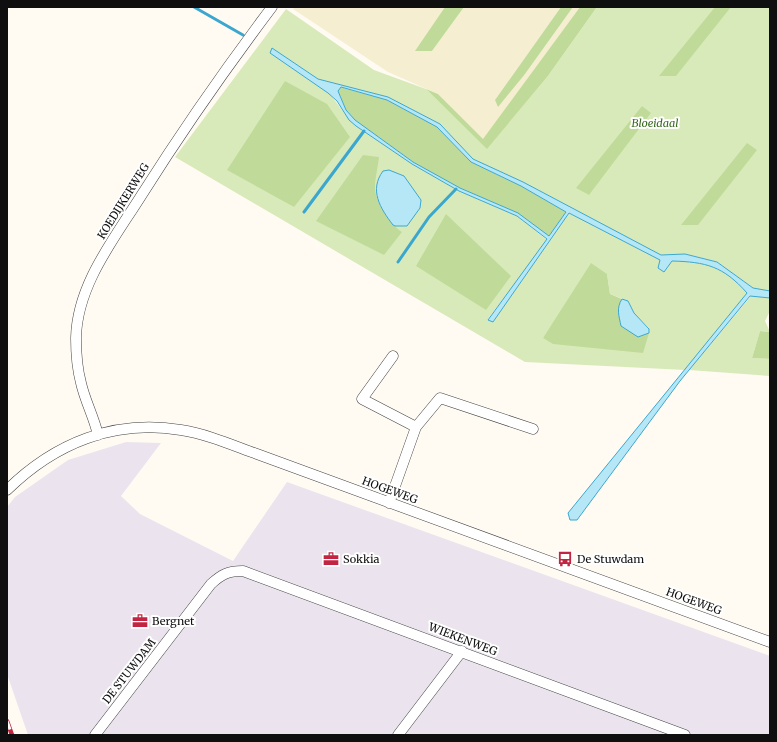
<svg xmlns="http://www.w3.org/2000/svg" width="777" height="742" font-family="Merriweather,serif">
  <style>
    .industrial { fill: #ebe4ee }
    .farmland { fill: #f5eed1 }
    .green { fill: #d9eaba; fill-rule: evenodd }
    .forest { fill: #c0db99 }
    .water { fill: #b6e7f7; stroke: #3ca7ce; fill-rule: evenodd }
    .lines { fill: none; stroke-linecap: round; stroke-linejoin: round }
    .stream { stroke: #3ca7ce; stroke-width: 3 }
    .street-casing { stroke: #424242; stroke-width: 11 }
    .street { stroke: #fff; stroke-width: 10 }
    .rail-casing { stroke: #c12541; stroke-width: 4.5 }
    .rail { stroke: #fff; stroke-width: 3; stroke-dasharray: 9; stroke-linecap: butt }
    .labels { text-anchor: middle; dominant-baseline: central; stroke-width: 4; stroke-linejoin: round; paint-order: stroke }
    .park-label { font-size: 11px; font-style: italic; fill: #37681e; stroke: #fff }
    .street-label { font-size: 11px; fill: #0f0f0f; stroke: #fff }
    .poi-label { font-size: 11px; fill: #0f0f0f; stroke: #fff; text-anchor: start }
  </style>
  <rect width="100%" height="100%" fill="#fffbf2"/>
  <!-- industrial -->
  <path class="industrial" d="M126,442L161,443L121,496L140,514L233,561L287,482L770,656V735H28L7,674V507L15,497L68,460Z"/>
  <!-- farmland -->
  <path class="farmland" d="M295,7H445L416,51H432L464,7H561L495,100L525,74L573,7H580L483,140L438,94L388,72L293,9Z"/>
  <!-- green -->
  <path class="green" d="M597,7H770V291L753,288L717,262L685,254L661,255L523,182L472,159L440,124L388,97L318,79L272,48L270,53L328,93C339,103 344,116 356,126L412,164L459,191L517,216L547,240L488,319L493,322L569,213L660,260L664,272L672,261C707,262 723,266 747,293L685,370L525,362L175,157L286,9L374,70L426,89L487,148L548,76ZM389,170L404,176L421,200L420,208L407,225L402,226ZM607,274L610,294L628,301L634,313L649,328L543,338Z
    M751,296L770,298V311L765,321L770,332L760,331L752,358L770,359V376L689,370Z"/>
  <!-- forest -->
  <path class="forest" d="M445,7H464L432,51H415Z
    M561,7H573L525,74L498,107L495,100Z
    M580,7H597L548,76L487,149L426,89L438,94L483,139Z
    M715,7H731L676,76H659Z
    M285,81L327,104L350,137L294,207L227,170Z
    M340,87L387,100L437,127L471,162L521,186L566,212L549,236L518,213L460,188L413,162L355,120L346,110L338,91Z
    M642,106L651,113L589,195L576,188Z
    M747,143L757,150L698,225H681Z
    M363,155L379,157C378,167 375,178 375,188C375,202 391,225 402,232L384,255L316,221Z
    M446,214L511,276L486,310L416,266Z
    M591,263L607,274L610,294L622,299L619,305L638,337L649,333L643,353L553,344L543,338Z
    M760,331L770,332V359L752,358Z"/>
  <!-- water -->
  <path class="water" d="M272,48L318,79L388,97L440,124L473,159L523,182L661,255L685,254L717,262L753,288L770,291V298L750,296L680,381L577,520H570L568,513L747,293C723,266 706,262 672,261L664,272L658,268L660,260L569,213L493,322L488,320L547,239L517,216L459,191L412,164L356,126L349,120L337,101L328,93L270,53ZM341,87L387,100L437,127L471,162L521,186L566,212L549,236L518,213L460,188L413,162L355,120L346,110L338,91Z
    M389,170L404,176L421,200L420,208L407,226H395L393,225C380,208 369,190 383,171Z
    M622,299L628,301L634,313L649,329V333L638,337L621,326C619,316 616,308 622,299Z"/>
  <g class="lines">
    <!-- stream -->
    <path class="stream" d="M194,7L243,35
      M304,212L364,131
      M398,262L429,217L456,189"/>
    <defs>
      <path id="street" d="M393,356L362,399L416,427
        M98,435C94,417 85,401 81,383C77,368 76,353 76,338C77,285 114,239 141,196C182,131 226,68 272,7
        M7,490C55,443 114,419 181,430C207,434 232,445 257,454L770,642
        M389,503L416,427L440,398L533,429
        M95,735L211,584C222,574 228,571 243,571L685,735
        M398,735L462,651"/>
    </defs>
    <!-- street casing -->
    <use href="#street" class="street-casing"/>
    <!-- street -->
    <use href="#street" class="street"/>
    <defs>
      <path id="rail" d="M7,721L12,735"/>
    </defs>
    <!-- rail casing -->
    <use href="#rail" class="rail-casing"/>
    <!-- rail -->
    <use href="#rail" class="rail"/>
  </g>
  <!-- icons -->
  <defs>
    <symbol id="office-bare" viewBox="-9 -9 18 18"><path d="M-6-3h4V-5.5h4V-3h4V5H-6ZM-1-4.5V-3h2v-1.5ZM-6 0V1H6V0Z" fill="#c12541" stroke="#fff" stroke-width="2.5" paint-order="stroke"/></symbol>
    <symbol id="bus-bare" viewBox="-9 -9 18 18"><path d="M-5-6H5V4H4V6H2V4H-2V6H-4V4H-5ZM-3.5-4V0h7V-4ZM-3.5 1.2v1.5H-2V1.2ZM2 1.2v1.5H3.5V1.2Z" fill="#c12541" stroke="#fff" stroke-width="2.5" paint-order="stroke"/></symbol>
  </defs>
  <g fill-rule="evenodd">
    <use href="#office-bare" x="320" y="548" width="22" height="22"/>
    <use href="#bus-bare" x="554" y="548" width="22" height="22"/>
    <use href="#office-bare" x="129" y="610" width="22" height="22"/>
  </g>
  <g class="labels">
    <!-- park labels -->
    <g class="park-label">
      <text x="655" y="123">Bloeidaal</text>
    </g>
    <!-- street labels -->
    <g class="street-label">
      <text transform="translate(123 201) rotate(-58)">KOEDIJKERWEG</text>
      <text transform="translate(390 490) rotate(20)">HOGEWEG</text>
      <text transform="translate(694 601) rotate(20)">HOGEWEG</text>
      <text transform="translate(463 639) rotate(21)">WIEKENWEG</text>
      <text transform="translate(129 671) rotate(-52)">DE STUWDAM</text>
    </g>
    <!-- poi labels -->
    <g class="poi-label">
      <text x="343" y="559">Sokkia</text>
      <text x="577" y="559">De Stuwdam</text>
      <text x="152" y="621">Bergnet</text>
    </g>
  </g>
  <!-- border -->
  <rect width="777" height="742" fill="none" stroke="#0f0f0f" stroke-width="16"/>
</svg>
